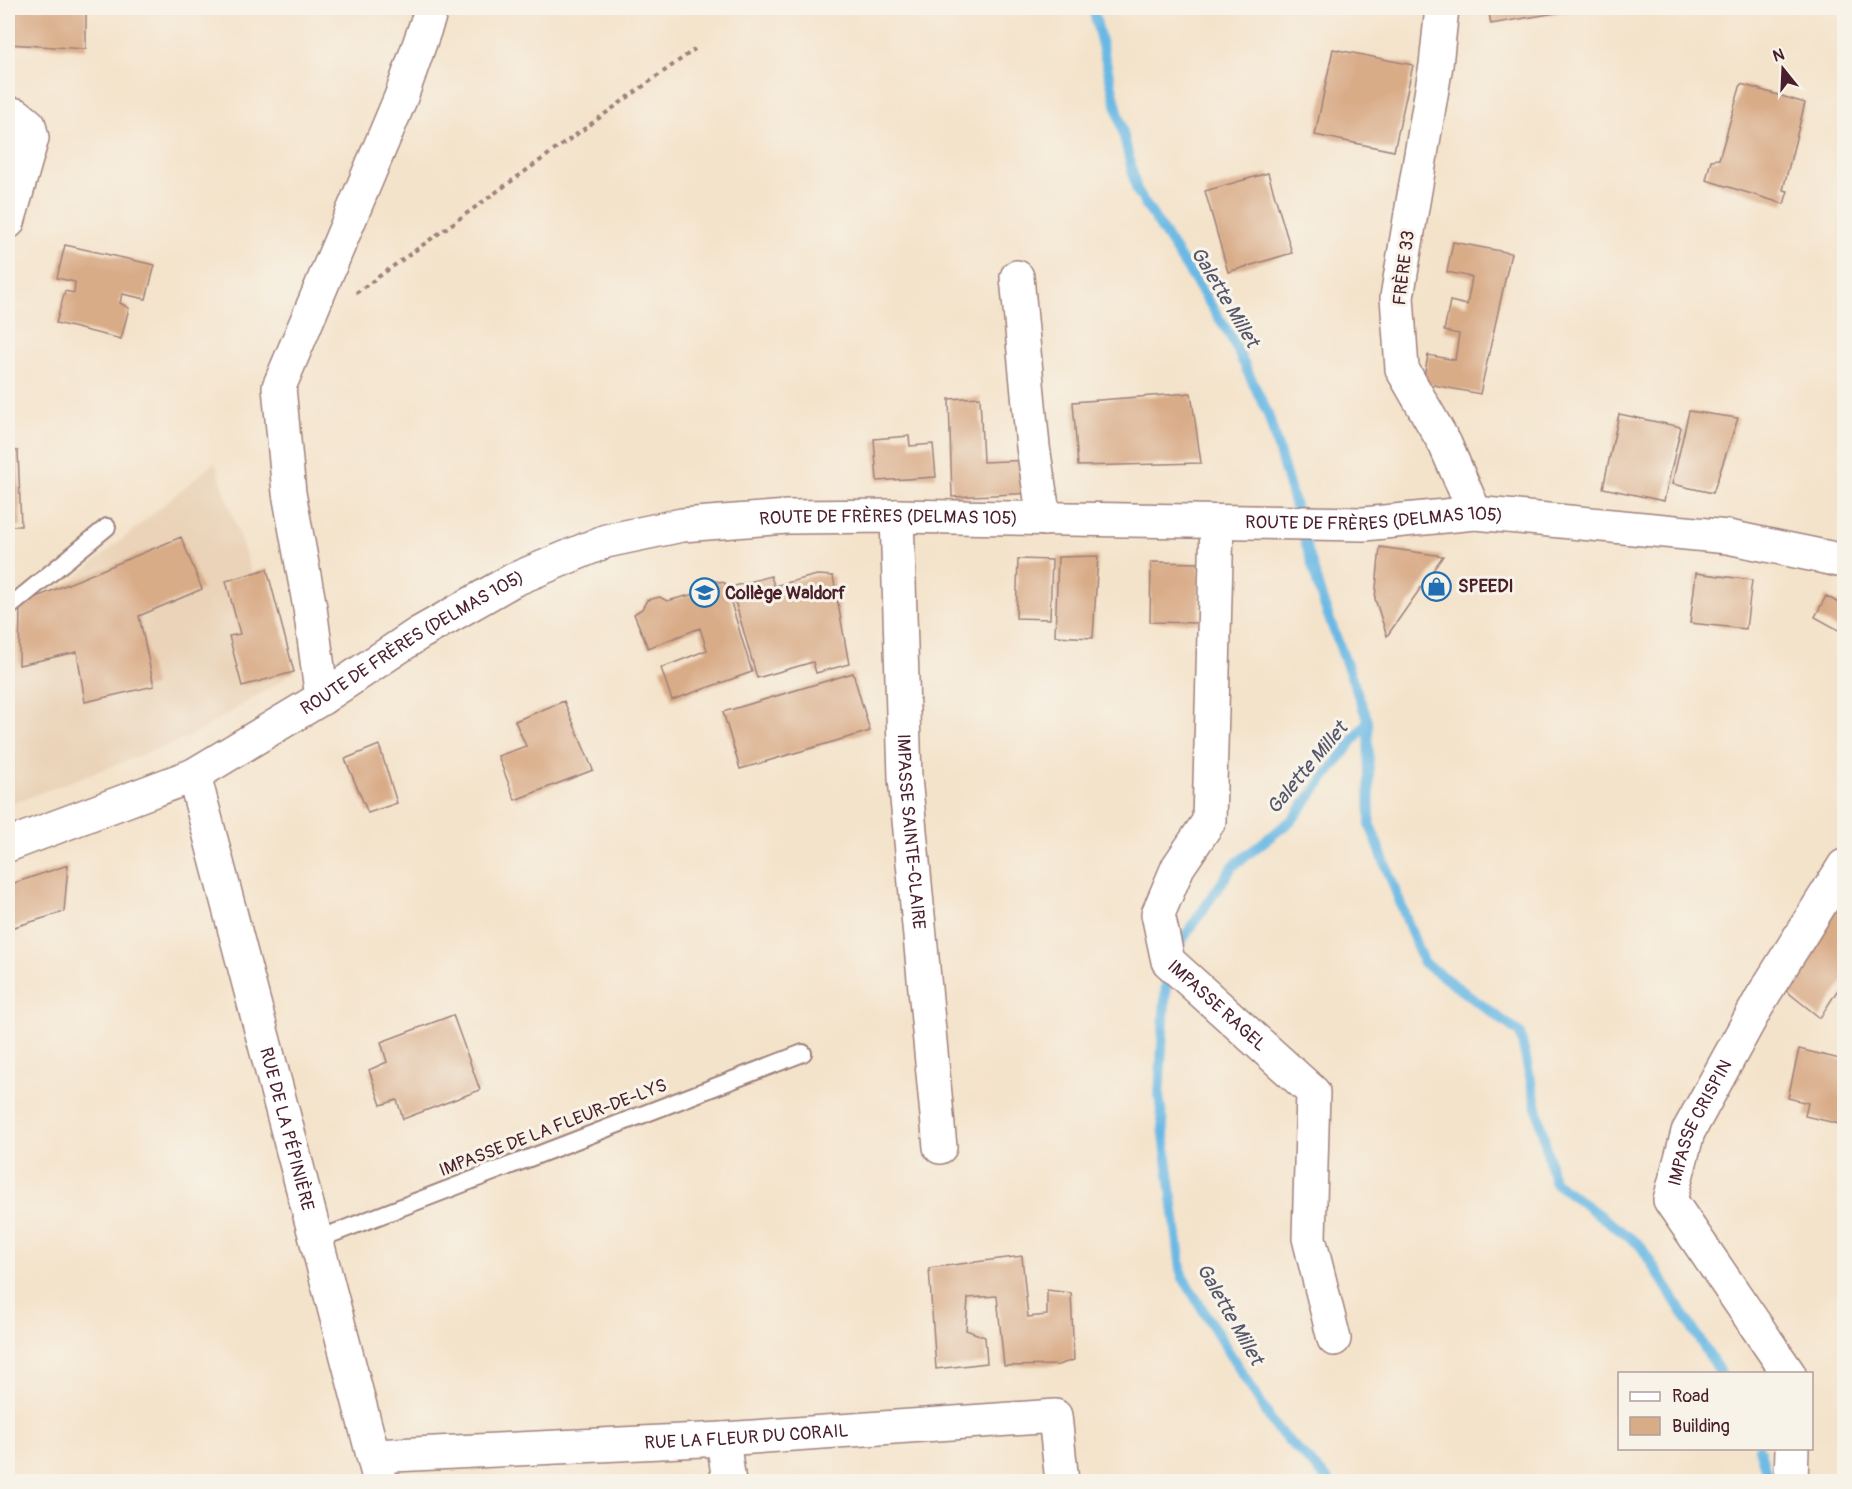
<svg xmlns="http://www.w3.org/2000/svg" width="1852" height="1489" font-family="Pangolin,sans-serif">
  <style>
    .built { fill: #ead3b8 }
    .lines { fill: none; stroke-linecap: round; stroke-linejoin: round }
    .stream { stroke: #6ab9e4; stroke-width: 10 }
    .building { fill: #d9ac88 }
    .lane-casing { stroke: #9f817b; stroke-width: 20 }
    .street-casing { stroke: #9f817b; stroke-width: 36 }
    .secondary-casing { stroke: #9f817b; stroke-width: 36 }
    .path { stroke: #9f817b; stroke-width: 4; stroke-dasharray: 4.5 4.5; stroke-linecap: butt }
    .lane { stroke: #fff; stroke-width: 16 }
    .street { stroke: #fff; stroke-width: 33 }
    .secondary { stroke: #fff; stroke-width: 33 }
    .labels { text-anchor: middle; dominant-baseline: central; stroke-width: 6; stroke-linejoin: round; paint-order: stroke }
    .street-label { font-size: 18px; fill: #4a1f2b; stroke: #f7f3e8 }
    .poi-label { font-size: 18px; font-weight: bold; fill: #4a1f2b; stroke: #f7f3e8; text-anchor: start }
    .water-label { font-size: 20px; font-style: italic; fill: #55556c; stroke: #f7f3e8 }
  </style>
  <rect width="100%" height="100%" fill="#f7f3e8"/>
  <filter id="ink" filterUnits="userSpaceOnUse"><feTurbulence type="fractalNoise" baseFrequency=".0167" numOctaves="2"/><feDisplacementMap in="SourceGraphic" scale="12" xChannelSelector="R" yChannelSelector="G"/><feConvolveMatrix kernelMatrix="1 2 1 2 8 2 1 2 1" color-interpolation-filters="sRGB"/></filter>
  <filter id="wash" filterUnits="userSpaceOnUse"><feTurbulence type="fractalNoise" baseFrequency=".008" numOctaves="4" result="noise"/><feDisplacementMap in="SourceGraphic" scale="24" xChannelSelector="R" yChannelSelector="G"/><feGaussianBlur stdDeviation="1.35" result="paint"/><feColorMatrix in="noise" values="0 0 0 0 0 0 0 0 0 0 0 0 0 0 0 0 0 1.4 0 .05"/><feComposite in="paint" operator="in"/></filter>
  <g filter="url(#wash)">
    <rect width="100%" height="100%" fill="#f4e3cb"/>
    <!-- built -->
    <path class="built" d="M215,462L286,678L190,737L8,805V634Z"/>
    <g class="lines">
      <!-- stream -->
      <path class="stream" d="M1093,8L1137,191L1230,335L1268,414L1323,602L1368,721L1293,819L1233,866L1174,952
        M1368,721L1370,825L1423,962L1520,1033L1554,1182L1640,1245L1721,1374
        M1167,968L1159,1095L1182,1276L1276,1428L1330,1482
        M1759,1448L1769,1482"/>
    </g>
    <g id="blocks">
      <!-- building -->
      <path class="building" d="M8,8H86V49L8,44Z
        M1488,8H1578L1579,9L1491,24Z
        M1333,49L1413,65L1394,151L1315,135Z
        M1741,84L1805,103L1783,190L1788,191L1784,204L1706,180L1711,160L1719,159Z
        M1268,173L1292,253L1228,272L1205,191Z
        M1453,242L1511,253L1480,394L1423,383L1428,355L1455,360L1459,334L1444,331L1450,301L1467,305L1472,277L1447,272Z
        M65,245L155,265L146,299L122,294L120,303L129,308L121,339L56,323L65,291L74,293L75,282L57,278Z
        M1191,393L1201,463L1078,466L1073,402Z
        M980,397L983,462L1032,460L1033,493L952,497L949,399Z
        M1689,411L1738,418L1713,493L1672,484Z
        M1619,414L1681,427L1664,501L1603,488Z
        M909,436L910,446L933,444L936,477L877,481L874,439Z
        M8,451H18L21,526H8Z
        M181,537L202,589L139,616L154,686L85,702L77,652L19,665L20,604Z
        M1380,547L1443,556L1387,636L1375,599Z
        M1098,556L1093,638L1055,636L1058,557Z
        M1018,559L1052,560L1050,619L1016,618Z
        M1151,562L1200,563L1199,623L1150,622Z
        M267,569L294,672L242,686L229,636L240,634L226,581Z
        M1696,573L1752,580L1746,629L1690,623Z
        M817,575L833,576L849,664L816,673L813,662L757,678L731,587L771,576L774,586Z
        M710,580L725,583L752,672L672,700L661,668L707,650L700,628L648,648L634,614L642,609L647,600L660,597L667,601L694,594L699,584Z
        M1826,596L1844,606V633L1815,617Z
        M853,673L870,731L740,769L723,712Z
        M564,701L593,770L515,800L498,756L526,746L515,721Z
        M379,745L397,803L368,813L345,759Z
        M68,865L64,912L11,928L8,932V885Z
        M1844,880V980L1820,1018L1779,985Z
        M453,1015L480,1090L403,1119L397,1100L381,1105L369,1070L387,1062L381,1042Z
        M1799,1049L1844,1060V1125L1805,1116L1808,1103L1788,1098Z
        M1022,1256L1028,1317L1047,1315V1290L1071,1293L1074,1360L1058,1365L1004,1366L997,1296L968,1298L966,1330L985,1337L987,1363L936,1369L929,1268Z"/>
    </g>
  </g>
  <g filter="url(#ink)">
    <use href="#blocks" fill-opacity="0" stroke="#9f817b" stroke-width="1.5"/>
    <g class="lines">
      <defs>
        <path id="lane" d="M8,608L107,527
          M316,1240L803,1053"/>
        <g id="street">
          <path d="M1442,8L1436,65L1397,297L1402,369L1445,444L1475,513"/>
          <path d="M8,113L17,115L29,125L32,138L8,222"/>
          <path d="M1017,277L1033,447L1044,519"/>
          <path id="s1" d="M897,516L905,778L940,1147"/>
          <path id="s2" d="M1217,522L1209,821L1178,867L1158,914L1168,961L1313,1092L1309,1238L1334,1339"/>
          <path d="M322,698L310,608L289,493L279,387L401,97L432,8"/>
          <path id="s3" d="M194,775L380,1482"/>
          <path id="s4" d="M1789,1374L1670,1200L1688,1132L1762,997L1844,866"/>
          <path d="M723,1439L729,1482"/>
          <path id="s5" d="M373,1456L723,1439L1055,1416L1062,1482"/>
          <path d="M1791,1482L1792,1448"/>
        </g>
        <g id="secondary">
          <path id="s6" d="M8,845L194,775L322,698L418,634L513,580L606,541L682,525L787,517L897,516L1364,524L1475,513L1728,537L1844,561"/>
        </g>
      </defs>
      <!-- lane casing -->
      <use href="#lane" class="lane-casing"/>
      <!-- street casing -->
      <use href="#street" class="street-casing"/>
      <!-- secondary casing -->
      <use href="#secondary" class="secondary-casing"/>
      <!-- path -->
      <path class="path" d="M356,293L695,49"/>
      <!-- lane -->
      <use href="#lane" class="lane"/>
      <!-- street -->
      <use href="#street" class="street"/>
      <!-- secondary -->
      <use href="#secondary" class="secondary"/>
    </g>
  </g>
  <!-- icons -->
  <defs>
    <symbol id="shop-ring" viewBox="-11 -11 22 22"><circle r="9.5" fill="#f7f3e8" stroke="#1f6fb2" stroke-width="1.5"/><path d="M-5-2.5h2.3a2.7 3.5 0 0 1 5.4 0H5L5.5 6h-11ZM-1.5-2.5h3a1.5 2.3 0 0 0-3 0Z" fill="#1f6fb2"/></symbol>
    <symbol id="school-ring" viewBox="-11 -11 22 22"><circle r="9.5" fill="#f7f3e8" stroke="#1f6fb2" stroke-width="1.5"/><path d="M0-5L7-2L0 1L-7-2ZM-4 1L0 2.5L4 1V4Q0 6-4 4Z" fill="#1f6fb2"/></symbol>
  </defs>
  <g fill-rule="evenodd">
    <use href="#shop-ring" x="1420" y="570" width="33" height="33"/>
    <use href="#school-ring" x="688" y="576" width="33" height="33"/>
  </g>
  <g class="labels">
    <!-- street labels -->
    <g class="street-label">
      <text transform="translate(1404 268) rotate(-83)">FRÈRE 33</text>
      <text stroke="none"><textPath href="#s6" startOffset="958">ROUTE DE FRÈRES (DELMAS 105)</textPath></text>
      <text stroke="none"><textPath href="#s6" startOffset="1444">ROUTE DE FRÈRES (DELMAS 105)</textPath></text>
      <text stroke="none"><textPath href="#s6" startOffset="454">ROUTE DE FRÈRES (DELMAS 105)</textPath></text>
      <text stroke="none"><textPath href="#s1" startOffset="316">IMPASSE SAINTE-CLAIRE</textPath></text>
      <text stroke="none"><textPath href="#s2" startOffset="520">IMPASSE RAGEL</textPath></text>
      <text stroke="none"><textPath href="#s4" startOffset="294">IMPASSE CRISPIN</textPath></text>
      <text transform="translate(553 1128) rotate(-21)">IMPASSE DE LA FLEUR-DE-LYS</text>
      <text stroke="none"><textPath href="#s3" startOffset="366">RUE DE LA PÉPINIÈRE</textPath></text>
      <text stroke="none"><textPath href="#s5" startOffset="374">RUE LA FLEUR DU CORAIL</textPath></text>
    </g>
    <!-- poi labels -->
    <g class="poi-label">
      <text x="1458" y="586">SPEEDI</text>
      <text x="725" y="593">Collège Waldorf</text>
    </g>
    <!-- water labels -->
    <g class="water-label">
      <text transform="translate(1225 297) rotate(59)">Galette Millet</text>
      <text transform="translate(1307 768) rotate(-50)">Galette Millet</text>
      <text transform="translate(1230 1314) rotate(60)">Galette Millet</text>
    </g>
  </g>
  <!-- margin -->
  <rect width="1852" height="1489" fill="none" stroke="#f7f3e8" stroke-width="30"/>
  <!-- legend -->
  <rect x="1618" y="1372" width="195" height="78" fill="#f7f3e8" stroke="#b29e9c" stroke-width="1.5"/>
  <rect x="1630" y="1392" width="30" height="9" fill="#ffffff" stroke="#b29e9c" stroke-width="1.5"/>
  <text x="1672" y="1402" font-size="18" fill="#4a1f2b">Road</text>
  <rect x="1630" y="1417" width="30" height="18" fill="#d9ac88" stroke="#b29e9c" stroke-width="1.5"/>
  <text x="1672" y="1432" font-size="18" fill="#4a1f2b">Building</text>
  <!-- north arrow -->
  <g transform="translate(1783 69) rotate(342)" stroke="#f7f3e8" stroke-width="4.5" paint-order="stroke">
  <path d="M0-4.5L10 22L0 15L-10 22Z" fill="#4a1f2b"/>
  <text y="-9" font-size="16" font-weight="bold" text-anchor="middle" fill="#4a1f2b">N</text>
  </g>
</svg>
